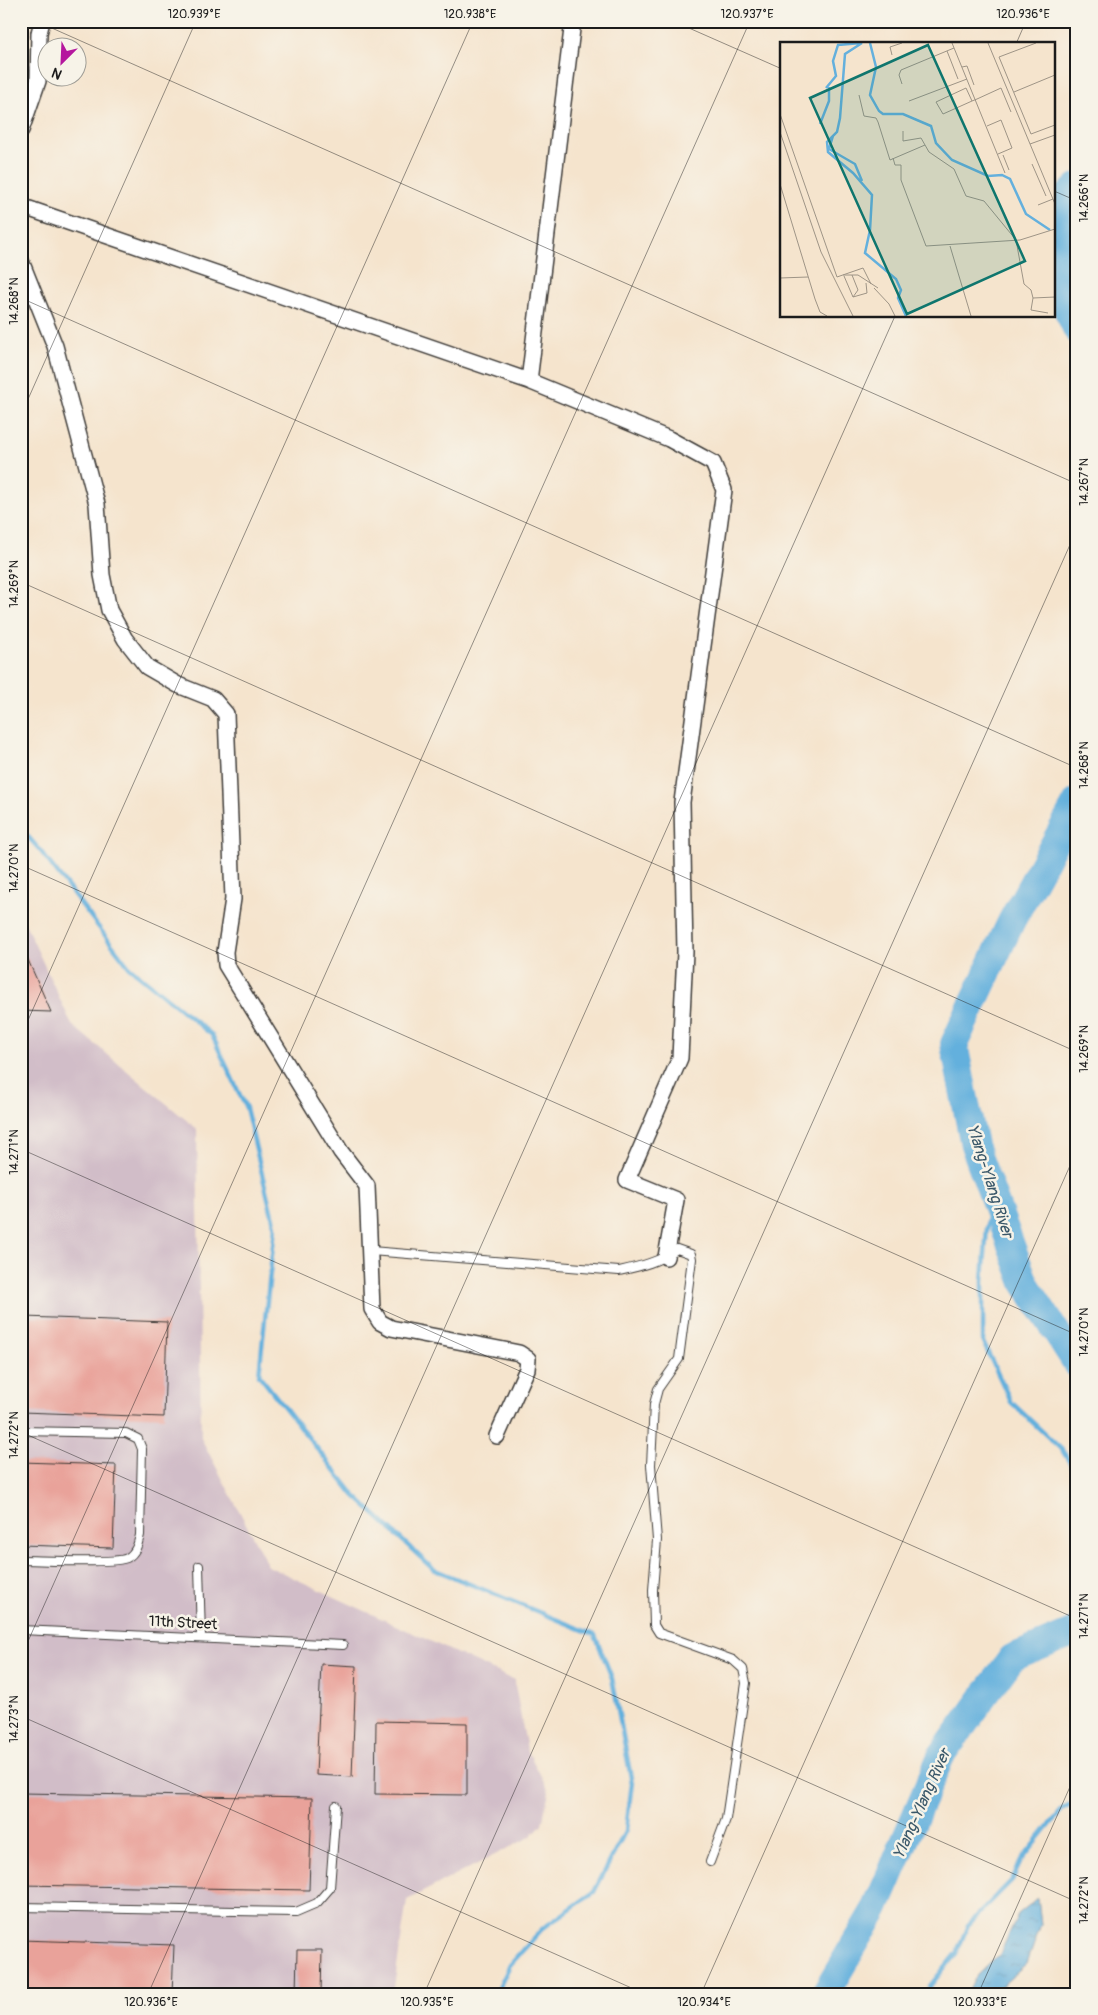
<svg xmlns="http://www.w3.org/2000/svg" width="1098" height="2015" font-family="Pangolin,sans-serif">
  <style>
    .industrial { fill: #d1bdc8 }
    .water { fill: url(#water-ripples); stroke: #40667c }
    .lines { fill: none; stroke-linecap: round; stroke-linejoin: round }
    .stream { stroke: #64b0dd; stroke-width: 4.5 }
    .river { stroke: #64b0dd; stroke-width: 28 }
    .building { fill: #e9a29a }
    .lane-casing { stroke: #3d3a37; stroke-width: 10 }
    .street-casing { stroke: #3d3a37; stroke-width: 18 }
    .lane { stroke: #fff; stroke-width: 8 }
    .street { stroke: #fff; stroke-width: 15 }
    .ticks { fill: none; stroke: #1c1c1c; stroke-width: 1; stroke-opacity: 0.45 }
    .labels { text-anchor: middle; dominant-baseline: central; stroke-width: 5; stroke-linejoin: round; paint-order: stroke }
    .street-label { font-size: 15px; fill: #1c1c1c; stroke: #f7f3e8 }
    .water-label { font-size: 16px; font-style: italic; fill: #395769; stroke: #f7f3e8 }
    .inset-river { fill: none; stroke: #64b0dd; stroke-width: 2.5 }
    .inset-road { fill: none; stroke: #9e9486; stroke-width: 1 }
    .view { fill: #0f766e; fill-opacity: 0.15; stroke: #0f766e; stroke-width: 2.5 }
    .inset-edge { fill: none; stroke: #1c1c1c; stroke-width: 2.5 }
    .neatline { fill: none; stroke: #1c1c1c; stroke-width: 2 }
    .ticks-label { font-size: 12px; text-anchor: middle; fill: #1c1c1c }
  </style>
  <defs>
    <pattern id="water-ripples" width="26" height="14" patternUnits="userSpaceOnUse" patternTransform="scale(1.25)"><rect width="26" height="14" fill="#64b0dd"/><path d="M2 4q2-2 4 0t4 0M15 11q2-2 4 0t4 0" fill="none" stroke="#528eb2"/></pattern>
  </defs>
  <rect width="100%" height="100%" fill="#f7f3e8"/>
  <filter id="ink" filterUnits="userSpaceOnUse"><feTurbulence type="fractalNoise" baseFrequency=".02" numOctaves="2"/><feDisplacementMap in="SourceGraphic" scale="10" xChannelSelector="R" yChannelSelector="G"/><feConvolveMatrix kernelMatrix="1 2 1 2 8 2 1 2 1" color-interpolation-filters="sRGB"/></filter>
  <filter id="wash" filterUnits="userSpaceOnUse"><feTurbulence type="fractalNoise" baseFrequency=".0096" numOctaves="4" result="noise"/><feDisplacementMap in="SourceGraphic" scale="20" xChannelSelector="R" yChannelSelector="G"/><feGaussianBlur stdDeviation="1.12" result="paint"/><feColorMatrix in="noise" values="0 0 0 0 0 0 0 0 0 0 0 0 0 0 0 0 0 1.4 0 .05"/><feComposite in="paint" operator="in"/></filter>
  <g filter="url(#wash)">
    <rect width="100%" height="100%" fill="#f5e4cd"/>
    <!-- industrial -->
    <path class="industrial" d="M21,915L72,1025L197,1129L201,1438L268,1566L514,1680L527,1750L549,1791L542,1824L530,1837L407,1900L393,1994H21Z"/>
    <!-- water -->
    <path class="water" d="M1038,1898L1041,1924L1027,1964L999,1988L997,1994H967L974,1979L1000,1954L1018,1914Z"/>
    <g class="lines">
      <!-- stream -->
      <path class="stream" d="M21,829L39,849L129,967L212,1035L246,1108L275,1227L259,1375L354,1495L433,1569L595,1635L612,1678L632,1783L626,1830L594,1892L542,1929L510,1965L496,1994
        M990,1188L983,1280V1342L1011,1402L1062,1450L1077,1474
        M1060,1638L1077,1622
        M929,1994L930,1986L957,1952L968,1925L1012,1880L1021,1861L1062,1810L1077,1801"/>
      <!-- river -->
      <path class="river" d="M1077,187L1056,208L1066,307L1077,330
        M1077,802L1012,920L954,1044L974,1145L1025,1283L1077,1364
        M825,1994L876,1908L941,1756L1012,1658L1077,1631"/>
    </g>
    <g id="blocks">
      <!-- building -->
      <path class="building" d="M21,944L51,1012L21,1011Z
        M24,1317L167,1322L164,1417L21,1412Z
        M21,1462L116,1465L113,1548L21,1545Z
        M321,1664L356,1666L352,1777L316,1775Z
        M376,1721L467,1723V1795L375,1794Z
        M21,1793L312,1798L309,1890L21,1885Z
        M21,1940L174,1945L172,1994H21Z
        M297,1950H322L321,1994H296Z"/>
    </g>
  </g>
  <g filter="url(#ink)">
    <use href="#blocks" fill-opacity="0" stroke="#3d3a37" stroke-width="1"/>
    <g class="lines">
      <defs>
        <path id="lane" d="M371,1251L619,1271C641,1266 659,1262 677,1249L691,1254L692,1259L679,1359L658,1389L654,1404L651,1465L657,1540L653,1590L654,1625L659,1633L733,1660L743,1669L746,1683L726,1819L710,1862
          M21,1431L126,1433L138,1439L142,1449L140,1535C138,1544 136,1553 127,1558C116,1564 39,1560 21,1560
          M199,1566L201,1637
          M21,1630L343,1645
          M21,1907L296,1912L317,1903L330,1888L336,1806"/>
        <path id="street" d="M21,130L38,81L39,33L42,21
          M21,206L529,381L669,439L713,463L724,490L682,802L685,952L680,1058L627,1180L676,1200L666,1257
          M21,261L55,346L97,504L102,575L109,610L125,639L147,667L178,685L213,699L226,714L233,899L225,952L226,965L341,1152L367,1186L372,1309L380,1322L391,1328L519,1353L528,1359L527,1369L497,1436
          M529,381L573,21"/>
      </defs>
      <!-- lane casing -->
      <use href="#lane" class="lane-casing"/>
      <!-- street casing -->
      <use href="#street" class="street-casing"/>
      <!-- lane -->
      <use href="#lane" class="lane"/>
      <!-- street -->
      <use href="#street" class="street"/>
    </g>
  </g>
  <!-- ticks -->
  <path class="ticks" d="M36,21L1077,484M673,21L782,69M1016,44L1026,21M1054,191L1077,201M21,298L1077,768M21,415L196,21M21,582L1077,1052M21,865L1077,1335M21,1036L473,21M21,1149L1077,1619M21,1432L1077,1902M21,1657L750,21M21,1716L645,1994M148,1994L895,316M424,1994L1077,529M701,1994L1077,1150M978,1994L1077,1771"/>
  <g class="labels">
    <!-- street labels -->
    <g class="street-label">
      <text transform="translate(183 1623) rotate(3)">11th Street</text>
    </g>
    <!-- water labels -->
    <g class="water-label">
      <text transform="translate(990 1181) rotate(72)">Ylang-Ylang River</text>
      <text transform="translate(922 1804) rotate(-66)">Ylang-Ylang River</text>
    </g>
  </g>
  <!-- overview -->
  <g transform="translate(780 42)">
    <rect width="275" height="275" fill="#f5e4cd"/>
    <path class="inset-river" d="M82,1L65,12L60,76L57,90L47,100L48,110L73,131L92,153L90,188L85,211L116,237L121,248L118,256L126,274M90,1L96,25L90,53L99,69L103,72H123L151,84L156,101L172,118L208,134L222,133L230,137L246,172L270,188M46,46L56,34L53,19L58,3L81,1M40,82L49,59V45M53,94L49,107L75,122L82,139"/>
    <path class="inset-road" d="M172,1L225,131M208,1L275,162M167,9L178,37M112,13L110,5L122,1M219,15L251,92L275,83M219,15L256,1M182,25L187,24L194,43M122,42L119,33L121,28L174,6M234,50L275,33M79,53L84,74L96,76L98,80L110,118L145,103M129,59L187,37M192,59L186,46L156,60L163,72L192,59L197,57L221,46L231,70M0,72L57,235L83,226L91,242M207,84L221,78L232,106L218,112M123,89V99L141,96L149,110L174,127L186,154L204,159L236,198L244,242L251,248L253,256M0,90L41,210L73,274M250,102L275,93M223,113L229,128M113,116L115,123H121V138L146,204L240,198L275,187M252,122L266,154M0,142L35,257L40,270L47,274M258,163L273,157M170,204L191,274M63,233H78L98,246M64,234L73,255L78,248L72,233M0,236L28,235M94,246L109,262L115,274M73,255L87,251L86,241M268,271L251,268L253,256L275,255"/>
    <path class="view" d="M148,3L245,219L127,272L30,56Z"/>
    <rect width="275" height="275" class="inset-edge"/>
  </g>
  <!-- margin -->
  <rect width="1098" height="2015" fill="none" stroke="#f7f3e8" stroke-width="55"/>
  <!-- north arrow -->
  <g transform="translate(62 62) rotate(204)"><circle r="24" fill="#f7f3e8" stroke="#9f9d96"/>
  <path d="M0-4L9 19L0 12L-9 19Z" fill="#b5179e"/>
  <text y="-8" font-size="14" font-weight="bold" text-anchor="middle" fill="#1c1c1c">N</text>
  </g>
  <rect x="28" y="28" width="1042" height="1960" class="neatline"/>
  <g class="ticks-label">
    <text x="194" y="18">120.939°E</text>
    <text x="470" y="18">120.938°E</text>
    <text x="747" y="18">120.937°E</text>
    <text x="1023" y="18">120.936°E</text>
    <text transform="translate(1084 198) rotate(-90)" y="4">14.266°N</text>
    <text transform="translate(14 301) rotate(-90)" y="4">14.268°N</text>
    <text transform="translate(1084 482) rotate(-90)" y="4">14.267°N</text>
    <text transform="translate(14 584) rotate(-90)" y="4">14.269°N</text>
    <text transform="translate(1084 765) rotate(-90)" y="4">14.268°N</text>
    <text transform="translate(14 868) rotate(-90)" y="4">14.270°N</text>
    <text transform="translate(1084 1049) rotate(-90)" y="4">14.269°N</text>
    <text transform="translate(14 1152) rotate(-90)" y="4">14.271°N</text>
    <text transform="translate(1084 1332) rotate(-90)" y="4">14.270°N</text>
    <text transform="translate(14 1435) rotate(-90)" y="4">14.272°N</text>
    <text transform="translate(1084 1616) rotate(-90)" y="4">14.271°N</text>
    <text transform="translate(14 1719) rotate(-90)" y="4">14.273°N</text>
    <text transform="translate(1084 1900) rotate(-90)" y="4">14.272°N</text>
    <text x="151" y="2006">120.936°E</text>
    <text x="427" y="2006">120.935°E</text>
    <text x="704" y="2006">120.934°E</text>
    <text x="980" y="2006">120.933°E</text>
  </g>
</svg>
